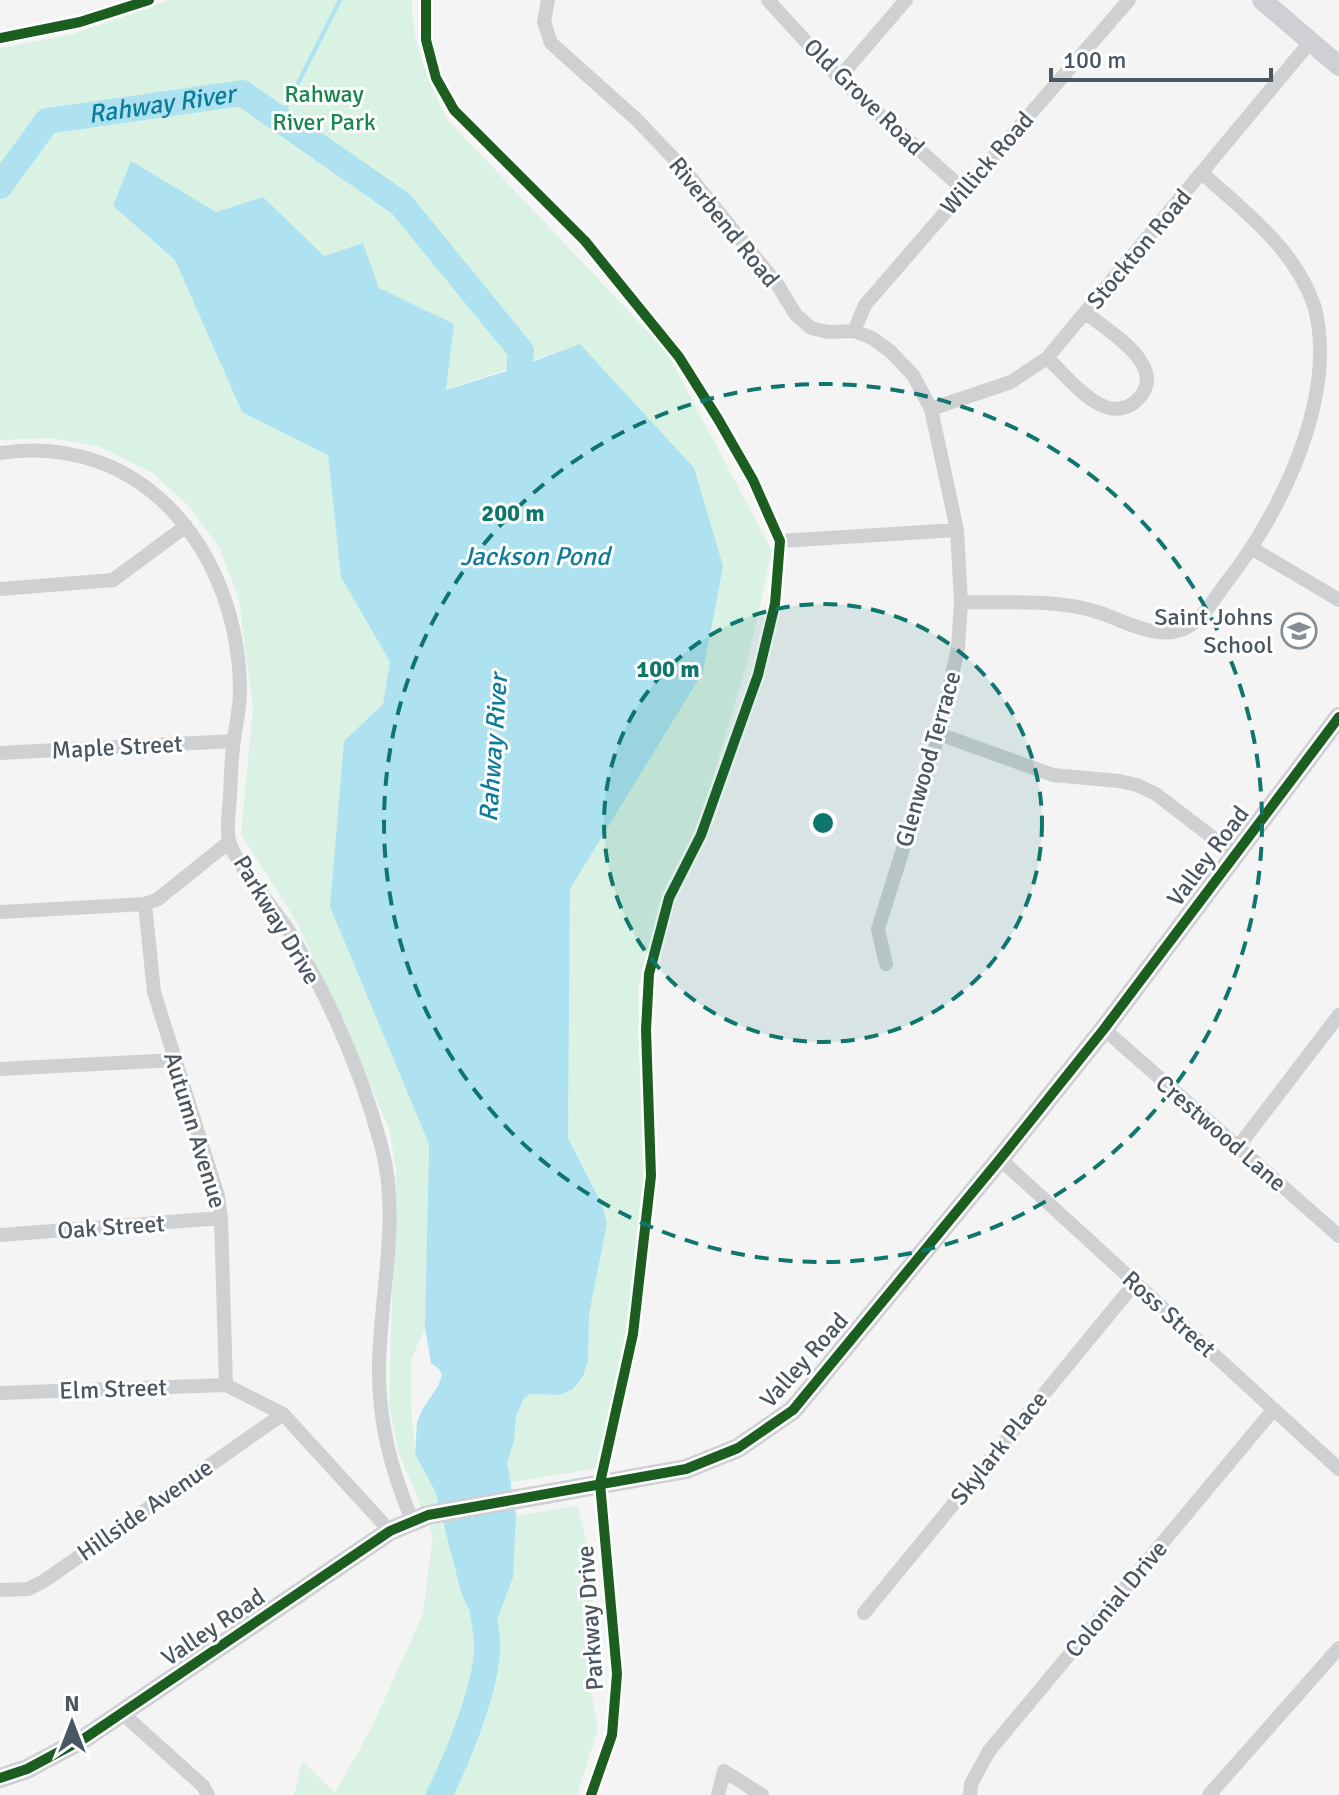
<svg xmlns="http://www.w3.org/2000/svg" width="1339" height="1795" font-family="Signika,sans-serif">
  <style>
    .green { fill: #d9f2e3 }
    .water { fill: #aee2f0 }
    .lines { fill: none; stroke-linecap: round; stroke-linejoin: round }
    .stream { stroke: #aee2f0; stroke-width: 4 }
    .river { stroke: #aee2f0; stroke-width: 26 }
    .street { stroke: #ced0d2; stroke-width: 14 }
    .secondary { stroke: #ced0d4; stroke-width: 20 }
    .cycleway-casing { stroke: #fff; stroke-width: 15 }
    .cycleway { stroke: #1b5e20; stroke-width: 10 }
    .ring { fill: none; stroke: #0f766e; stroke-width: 4; stroke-dasharray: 14 10 }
    .labels { text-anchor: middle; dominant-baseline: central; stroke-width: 6; stroke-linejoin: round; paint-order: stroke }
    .park-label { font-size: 24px; fill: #17864f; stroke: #fff }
    .street-label { font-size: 24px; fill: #4a5661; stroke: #fff }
    .poi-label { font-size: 24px; fill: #4a5661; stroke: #fff; text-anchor: end }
    .water-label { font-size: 26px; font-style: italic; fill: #0c7c9b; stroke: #fff }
    .centre { fill: #0f766e; stroke: #fff; stroke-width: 4 }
    .ring-label { font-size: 24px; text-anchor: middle; font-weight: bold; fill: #0f766e; stroke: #fff; stroke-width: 6; stroke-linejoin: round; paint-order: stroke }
  </style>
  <rect width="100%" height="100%" fill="#f4f4f4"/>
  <!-- green -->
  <path class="green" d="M169,0H412C411,42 429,82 447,119L666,351L772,551L747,663L700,821L658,911L638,988L645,1206L643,1249L600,1468L510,1482L507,1463L514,1441L516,1416L524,1398L531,1394L559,1395L573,1389L584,1377L588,1360L589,1315L607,1223L602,1205L568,1138L570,889L703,672L581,344L445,390L454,324L379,288L363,243L324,256L263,197L216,212L131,162L113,206L175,260L242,412L328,455L341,577L390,662L383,704L344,741L330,907L429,1144L425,1328L411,1360V1402L415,1454L435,1491L443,1528L577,1506L591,1557L594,1655L590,1686L598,1728L577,1795H294L302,1761L335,1793L372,1727L423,1614L433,1536L399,1453L389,1406L396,1168L389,1128L298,924L241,834L253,708L239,600L220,549L189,506L151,472L98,446L50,438L0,440V48L70,35Z"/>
  <!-- water -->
  <path class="water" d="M131,161L216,212L263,197L324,256L363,243L379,288L454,324L446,390L513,369L580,344L694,468L723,566L703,672L570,889L568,1138L602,1205L607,1223L589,1315L588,1360L583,1377L573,1389L559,1395L531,1394L524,1398L516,1416L514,1441L507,1463L516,1514L513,1577L487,1646L462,1595L435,1491L415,1454L417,1423L422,1410L438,1386L442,1375L439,1369L431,1363L425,1328L429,1144L330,907L344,741L383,704L390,662L341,577L328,455L242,412L175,260L113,206Z"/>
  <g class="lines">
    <!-- stream -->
    <path class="stream" d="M280,119L340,0"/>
    <!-- river -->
    <g class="river">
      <path id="s1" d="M0,186L47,121L242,93L401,204L521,351L517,402"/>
      <path d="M439,1795C457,1760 489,1682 487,1644C487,1633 484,1622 483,1612"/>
    </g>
    <!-- street -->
    <path class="street" d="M426,0V40L436,78L454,110L585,241L679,357L718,419L753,480L780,541L775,604L758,675L701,835L669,898L649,974L646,1030L651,1176L633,1334L600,1483L617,1674L612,1735L591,1795
      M548,0L544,22L551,43L636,119L681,166L777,284L796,315L811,328L828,332L854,331L872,338L890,351L913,375L931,409L957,530L961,602L958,648L939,734L878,929L886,964
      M768,0L839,78L964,190
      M0,38L80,22L149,0
      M839,78L906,0
      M854,331L865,305L1129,0
      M1047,358C1064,373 1083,398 1103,406C1115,411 1128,409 1137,400C1171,367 1108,331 1086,313
      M931,409L1011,382L1047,358L1311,41
      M0,453C145,431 239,555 240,690C240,708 236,723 234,740C231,759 231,778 230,797C229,811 226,828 229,841C236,866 277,911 292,936C330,1001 362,1073 381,1145C401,1216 380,1294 379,1366C378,1421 391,1470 412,1520
      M780,541L957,530
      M1253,549L1339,600
      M0,589L113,580L186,526
      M961,602C1003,603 1054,599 1094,611C1120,618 1153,640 1181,630C1201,623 1214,599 1226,583C1281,513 1339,395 1314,305C1294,248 1245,212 1202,173
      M939,734L1053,775L1119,781L1137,785L1156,794L1234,854
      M0,753L234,741
      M229,842L158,899L145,904L154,992L218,1196L221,1218L226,1385L283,1414L390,1531
      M0,912L145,904
      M1104,1029L1339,1236
      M0,1069L175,1060
      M1238,1147L1339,1015
      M1000,1159L1339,1469
      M0,1235L221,1218
      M0,1393L226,1385
      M0,1590L28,1589L44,1581L283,1414
      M864,1613L1135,1283
      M122,1713L203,1786L208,1795
      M718,1795L724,1771L762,1795
      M970,1795L971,1784L989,1751L1274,1409
      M1209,1795L1339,1648"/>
    <!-- secondary -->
    <path class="secondary" d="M1262,0L1339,66
      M0,1778L27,1769L85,1738L390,1531L428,1515L686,1469L738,1448L793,1410L1000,1159L1104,1029L1339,717"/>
    <defs>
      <path id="cycleway" d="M426,0V40L436,78L454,110L585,241L679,357L718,419L753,480L780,541L775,604L758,675L701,835L669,898L649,974L646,1030L651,1176L633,1334L600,1483L617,1674L612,1735L591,1795
        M0,38L80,22L149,0
        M0,1778L27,1769L85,1738L390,1531L428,1515L686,1469L738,1448L793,1410L1000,1159L1104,1029L1339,717"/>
    </defs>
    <!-- cycleway casing -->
    <use href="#cycleway" class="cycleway-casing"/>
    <!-- cycleway -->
    <use href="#cycleway" class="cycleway"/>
  </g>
  <!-- distance rings -->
  <circle cx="823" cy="823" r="219" fill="#0f766e" fill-opacity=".12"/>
  <g class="ring">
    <circle cx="823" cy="823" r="219"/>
    <circle cx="823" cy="823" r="439"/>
  </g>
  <!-- icons -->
  <defs>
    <symbol id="school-ring" viewBox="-11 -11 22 22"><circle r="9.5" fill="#fff" stroke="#868d94" stroke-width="1.5"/><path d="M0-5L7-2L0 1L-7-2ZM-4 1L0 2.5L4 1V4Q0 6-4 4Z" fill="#868d94"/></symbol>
  </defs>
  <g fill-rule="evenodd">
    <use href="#school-ring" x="1279" y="611" width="40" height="40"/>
  </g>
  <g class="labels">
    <!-- park labels -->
    <g class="park-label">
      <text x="324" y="94">Rahway<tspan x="324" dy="28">River Park</tspan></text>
    </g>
    <!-- street labels -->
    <g class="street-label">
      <text transform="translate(864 97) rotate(44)">Old Grove Road</text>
      <text transform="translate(987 163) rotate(-49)">Willick Road</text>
      <text transform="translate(724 222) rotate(51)">Riverbend Road</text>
      <text transform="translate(1139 249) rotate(-50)">Stockton Road</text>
      <text transform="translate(117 747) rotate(-3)">Maple Street</text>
      <text transform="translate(928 759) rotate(-74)">Glenwood Terrace</text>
      <text transform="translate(1208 856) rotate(-53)">Valley Road</text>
      <text transform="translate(277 920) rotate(59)">Parkway Drive</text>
      <text transform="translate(195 1130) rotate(73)">Autumn Avenue</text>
      <text transform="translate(1221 1133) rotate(41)">Crestwood Lane</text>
      <text transform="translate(111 1227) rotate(-4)">Oak Street</text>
      <text transform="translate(1169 1314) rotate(42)">Ross Street</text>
      <text transform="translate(804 1360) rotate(-48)">Valley Road</text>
      <text transform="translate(113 1389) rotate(-2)">Elm Street</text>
      <text transform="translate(999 1448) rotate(-51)">Skylark Place</text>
      <text transform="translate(145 1510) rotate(-35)">Hillside Avenue</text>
      <text transform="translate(1116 1599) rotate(-50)">Colonial Drive</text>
      <text transform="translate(590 1618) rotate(-94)">Parkway Drive</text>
      <text transform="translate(213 1627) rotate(-34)">Valley Road</text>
    </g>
    <!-- poi labels -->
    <g class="poi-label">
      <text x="1273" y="617">Saint Johns<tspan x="1273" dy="28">School</tspan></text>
    </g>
    <!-- water labels -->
    <g class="water-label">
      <text stroke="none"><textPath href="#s1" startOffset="196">Rahway River</textPath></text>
      <text x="535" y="557">Jackson Pond</text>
      <text transform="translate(494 748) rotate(-86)">Rahway River</text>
    </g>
  </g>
  <circle cx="823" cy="823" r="12" class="centre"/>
  <g class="ring-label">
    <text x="513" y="521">200 m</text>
    <text x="668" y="677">100 m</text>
  </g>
  <!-- north arrow -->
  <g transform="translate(72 1723)" stroke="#ffffff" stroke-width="6" paint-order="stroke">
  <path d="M0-6L14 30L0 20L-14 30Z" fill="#4a5661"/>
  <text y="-12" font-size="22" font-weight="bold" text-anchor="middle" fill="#4a5661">N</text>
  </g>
  <!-- scale -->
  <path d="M1051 68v12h220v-12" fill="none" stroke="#4a5661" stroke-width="4"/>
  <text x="1063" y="68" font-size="24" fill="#4a5661" stroke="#ffffff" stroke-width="6" paint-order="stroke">100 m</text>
</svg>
